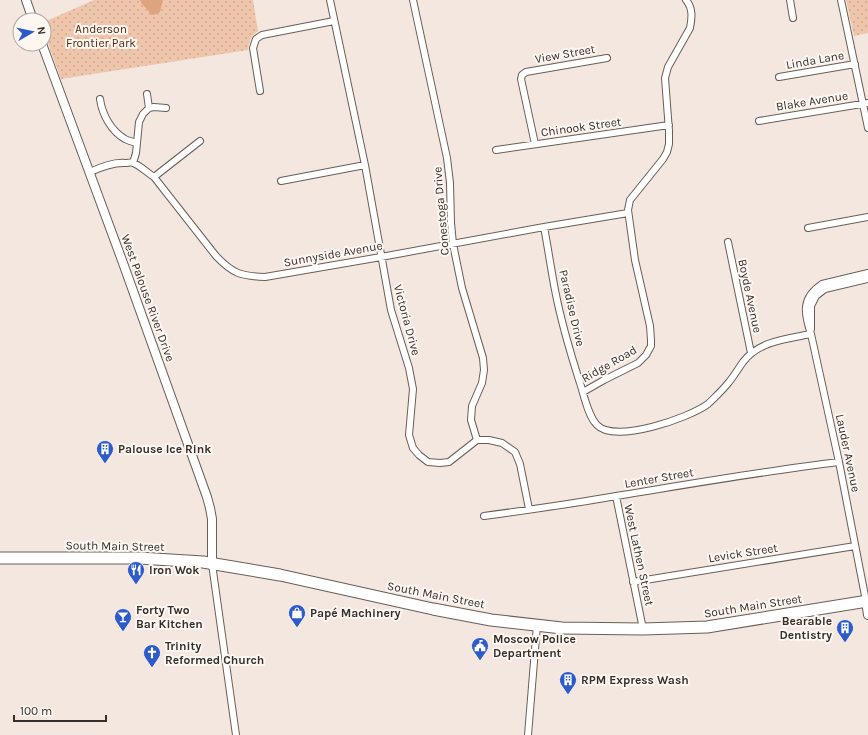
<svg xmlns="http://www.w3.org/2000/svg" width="868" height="735" font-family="Karla,sans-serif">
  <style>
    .park { fill: url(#park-dots) }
    .water { fill: #dda47f }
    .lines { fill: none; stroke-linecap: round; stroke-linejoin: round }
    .minor-casing { stroke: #695e57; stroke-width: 8 }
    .tertiary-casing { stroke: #695e57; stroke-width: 10 }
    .trunk-casing { stroke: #695e57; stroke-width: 13 }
    .minor { stroke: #fff; stroke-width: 6 }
    .tertiary { stroke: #fff; stroke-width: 8 }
    .trunk { stroke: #fff; stroke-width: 11 }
    .labels { text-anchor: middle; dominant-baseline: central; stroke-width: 4; stroke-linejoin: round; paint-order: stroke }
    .park-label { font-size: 12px; fill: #502a0e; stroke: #fdf6f1 }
    .street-label { font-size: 12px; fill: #342f2c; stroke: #fdf6f1 }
    .poi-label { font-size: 12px; font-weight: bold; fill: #342f2c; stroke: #fdf6f1; text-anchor: start }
  </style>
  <defs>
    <pattern id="park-dots" width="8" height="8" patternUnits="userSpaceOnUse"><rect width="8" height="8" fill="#efc6ac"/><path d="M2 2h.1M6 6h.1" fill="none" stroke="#ceaa94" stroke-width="1.8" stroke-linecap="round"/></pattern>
  </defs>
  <rect width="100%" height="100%" fill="#f4e7df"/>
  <!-- park -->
  <path class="park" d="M94,0H253L258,31C251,36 249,41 248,50L61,79L44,32V22Z
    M846,0H868V33L854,36Z"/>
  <!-- water -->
  <path class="water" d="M140,0H163L160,12L154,15L150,14C148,8 142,6 140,0Z"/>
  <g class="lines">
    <defs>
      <path id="minor" d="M330,0L365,165L391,310L409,368L413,389L409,435L413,448L419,455L428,462L440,463L449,462L477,440H489L502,443L515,452L520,464L529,509
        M413,0L447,158L450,183L451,223L453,244L462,288L483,358L484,370L482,383L472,406L471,420L477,440
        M790,0L793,18
        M841,0L868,128
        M779,77L855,64
        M260,91L253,48L256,39L262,35L334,21
        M147,94L149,108
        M100,99C102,114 111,131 125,139C129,141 133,142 137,143
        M759,121L868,103
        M535,144L521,79L522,75L526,72L607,58
        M496,150L669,125
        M133,163L136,153L137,143L139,122L143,114L149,108L154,107L166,108
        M90,172C101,167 113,162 126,163C128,163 131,162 133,163C138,164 149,174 154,177L216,256C233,274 241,276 265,277L381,257L544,227L628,213
        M154,177L200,141
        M281,181L365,165
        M544,227C548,248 551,269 555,290C561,321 570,352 580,383C584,395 588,416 597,425C615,444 689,418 708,404C715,397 723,390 729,382C734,376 738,369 743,362C759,341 786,339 811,334
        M808,228L868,217
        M728,242L751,353
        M811,329V306L816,296L825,289L868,279
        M583,392L604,380L638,363L646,355L651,346V340L650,326L635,260L628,210L630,200L663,159L667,152L669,144V131L665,78L668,67L690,28C692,18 693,8 686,0
        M616,496L643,629
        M484,516C528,510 572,504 616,496C690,484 764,471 839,462
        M212,564L236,735
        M633,582L855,546
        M866,601L839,462L811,334C804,313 801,298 822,284L868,273
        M528,735L537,625"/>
      <path id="tertiary" d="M26,0L33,20
        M42,44L123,263L207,497L210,508L212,519V564
        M866,601L868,615"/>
      <path id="trunk" d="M0,558H139L203,562L280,575L433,609L491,620L562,628L643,629L707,627L868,601"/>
    </defs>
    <!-- minor casing -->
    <use href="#minor" class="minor-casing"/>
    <!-- tertiary casing -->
    <use href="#tertiary" class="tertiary-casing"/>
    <!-- trunk casing -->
    <use href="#trunk" class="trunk-casing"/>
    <!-- minor -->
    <use href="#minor" class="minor"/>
    <!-- tertiary -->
    <use href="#tertiary" class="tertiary"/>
    <!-- trunk -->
    <use href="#trunk" class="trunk"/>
  </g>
  <!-- icons -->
  <defs>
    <symbol id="building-pin" viewBox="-11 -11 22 30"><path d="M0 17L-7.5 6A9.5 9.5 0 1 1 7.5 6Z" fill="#2d5bca" stroke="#fdf6f1"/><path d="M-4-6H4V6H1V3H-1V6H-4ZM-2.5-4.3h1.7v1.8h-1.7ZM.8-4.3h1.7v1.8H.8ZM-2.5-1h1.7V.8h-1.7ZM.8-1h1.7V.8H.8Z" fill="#fff"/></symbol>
    <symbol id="restaurant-pin" viewBox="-11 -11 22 30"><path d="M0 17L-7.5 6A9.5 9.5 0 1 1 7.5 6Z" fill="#2d5bca" stroke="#fdf6f1"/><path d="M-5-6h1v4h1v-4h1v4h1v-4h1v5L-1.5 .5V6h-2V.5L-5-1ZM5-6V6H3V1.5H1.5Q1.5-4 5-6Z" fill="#fff"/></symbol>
    <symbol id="shop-pin" viewBox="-11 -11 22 30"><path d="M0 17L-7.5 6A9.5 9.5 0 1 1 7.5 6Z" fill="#2d5bca" stroke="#fdf6f1"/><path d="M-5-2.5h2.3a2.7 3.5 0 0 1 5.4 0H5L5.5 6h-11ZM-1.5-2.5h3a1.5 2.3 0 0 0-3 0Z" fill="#fff"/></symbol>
    <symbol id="bar-pin" viewBox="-11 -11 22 30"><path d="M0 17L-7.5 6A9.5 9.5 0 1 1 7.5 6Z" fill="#2d5bca" stroke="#fdf6f1"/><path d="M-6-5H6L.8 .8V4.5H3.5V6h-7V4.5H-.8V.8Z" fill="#fff"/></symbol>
    <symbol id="civic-pin" viewBox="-11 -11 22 30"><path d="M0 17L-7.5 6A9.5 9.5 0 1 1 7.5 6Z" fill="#2d5bca" stroke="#fdf6f1"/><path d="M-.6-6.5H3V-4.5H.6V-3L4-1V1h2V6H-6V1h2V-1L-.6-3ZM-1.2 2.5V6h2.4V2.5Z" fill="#fff"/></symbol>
    <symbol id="church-pin" viewBox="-11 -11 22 30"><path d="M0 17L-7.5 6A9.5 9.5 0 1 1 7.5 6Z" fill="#2d5bca" stroke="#fdf6f1"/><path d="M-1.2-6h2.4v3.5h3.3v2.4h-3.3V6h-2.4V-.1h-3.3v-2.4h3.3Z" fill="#fff"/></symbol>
  </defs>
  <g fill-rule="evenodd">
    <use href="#building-pin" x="95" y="439" width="20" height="27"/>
    <use href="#restaurant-pin" x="126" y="560" width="20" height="27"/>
    <use href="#shop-pin" x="287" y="603" width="20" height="27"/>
    <use href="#bar-pin" x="113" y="607" width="20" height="27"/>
    <use href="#building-pin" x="835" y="618" width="20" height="27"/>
    <use href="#civic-pin" x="470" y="636" width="20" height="27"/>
    <use href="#church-pin" x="142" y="643" width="20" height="27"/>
    <use href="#building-pin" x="558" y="670" width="20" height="27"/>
  </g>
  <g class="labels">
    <!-- park labels -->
    <g class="park-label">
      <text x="101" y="29">Anderson<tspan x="101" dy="14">Frontier Park</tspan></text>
    </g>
    <!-- street labels -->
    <g class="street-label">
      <text transform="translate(565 54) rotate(-10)">View Street</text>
      <text transform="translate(815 60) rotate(-10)">Linda Lane</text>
      <text transform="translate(812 101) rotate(-9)">Blake Avenue</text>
      <text transform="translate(581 127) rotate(-8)">Chinook Street</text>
      <text transform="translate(441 211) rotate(-95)">Conestoga Drive</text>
      <text transform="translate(333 254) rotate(-10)">Sunnyside Avenue</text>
      <text transform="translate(750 296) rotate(78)">Boyde Avenue</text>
      <text transform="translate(148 298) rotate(70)">West Palouse River Drive</text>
      <text transform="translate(572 308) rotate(77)">Paradise Drive</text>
      <text transform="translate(407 320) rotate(75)">Victoria Drive</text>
      <text transform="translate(609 364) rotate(-30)">Ridge Road</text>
      <text transform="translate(848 453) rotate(78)">Lauder Avenue</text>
      <text transform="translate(659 478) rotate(-10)">Lenter Street</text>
      <text transform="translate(115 546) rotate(1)">South Main Street</text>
      <text transform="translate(743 553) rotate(-9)">Levick Street</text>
      <text transform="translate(639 555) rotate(78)">West Lathen Street</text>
      <text transform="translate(436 595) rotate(11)">South Main Street</text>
      <text transform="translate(753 606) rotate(-9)">South Main Street</text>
    </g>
    <!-- poi labels -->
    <g class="poi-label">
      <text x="118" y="449">Palouse Ice Rink</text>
      <text x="149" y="570">Iron Wok</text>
      <text x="136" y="610">Forty Two<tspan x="136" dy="14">Bar Kitchen</tspan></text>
      <text x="310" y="613">Papé Machinery</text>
      <text x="832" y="621" text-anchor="end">Bearable<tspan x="832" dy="14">Dentistry</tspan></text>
      <text x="493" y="639">Moscow Police<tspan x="493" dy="14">Department</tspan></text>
      <text x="165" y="646">Trinity<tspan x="165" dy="14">Reformed Church</tspan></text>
      <text x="581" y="680">RPM Express Wash</text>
    </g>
  </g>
  <!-- north arrow -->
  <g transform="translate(32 32) rotate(81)"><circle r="19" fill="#fdf6f1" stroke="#ada6a2"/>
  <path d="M0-3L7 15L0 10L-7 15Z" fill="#2d5bca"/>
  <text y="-6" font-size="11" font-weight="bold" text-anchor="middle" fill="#342f2c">N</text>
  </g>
  <!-- scale -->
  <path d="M14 715v6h92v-6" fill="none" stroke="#342f2c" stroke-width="2"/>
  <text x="20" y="715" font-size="12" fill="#342f2c" stroke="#fdf6f1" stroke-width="3" paint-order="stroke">100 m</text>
</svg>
